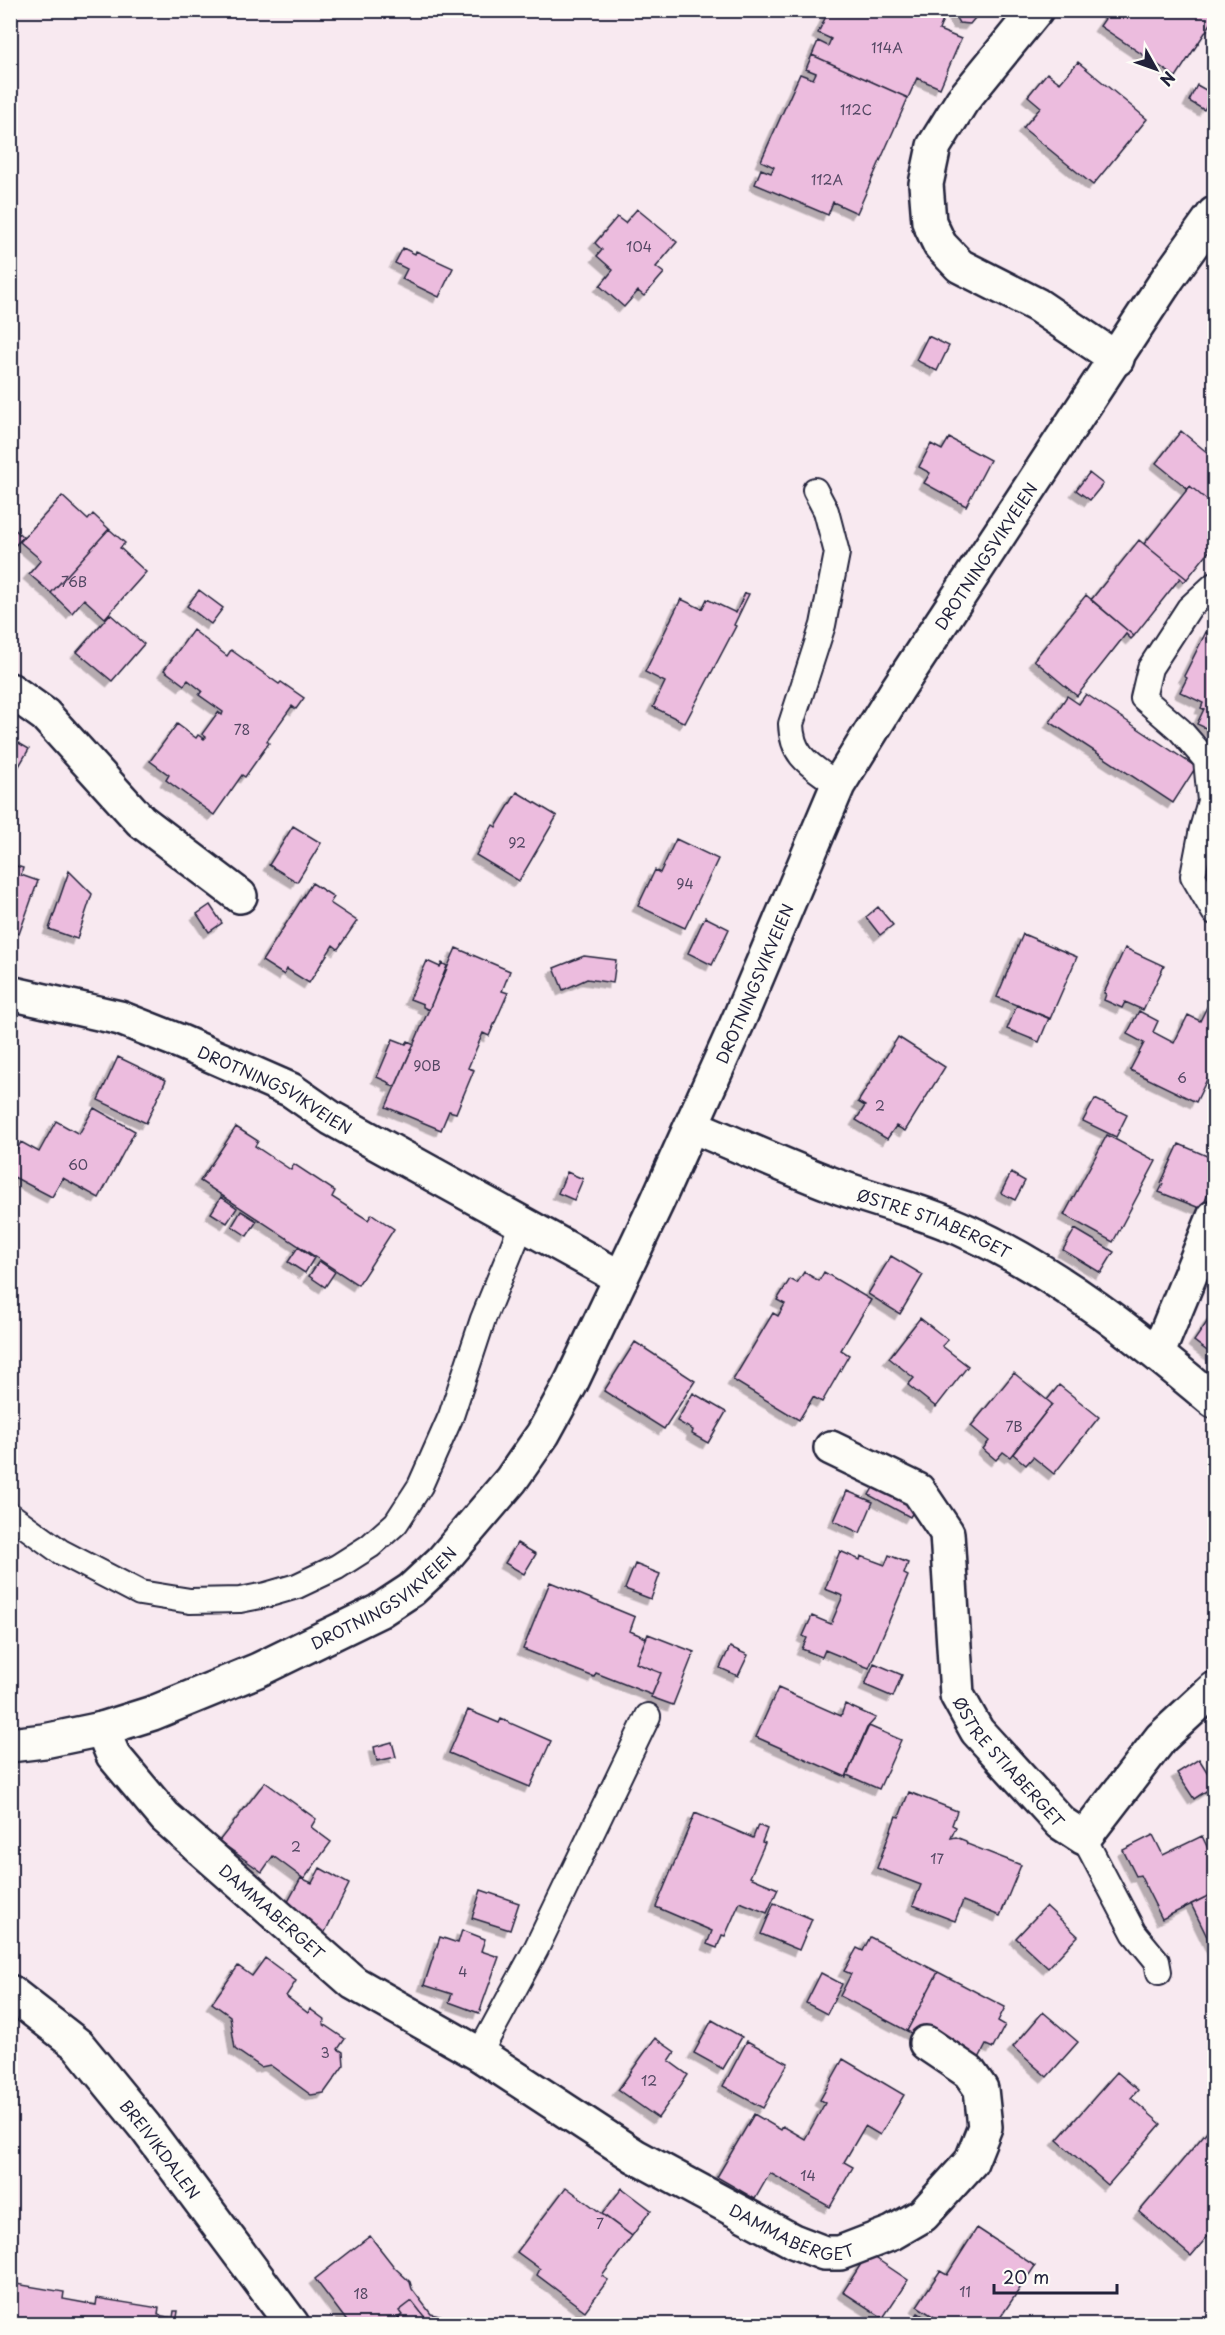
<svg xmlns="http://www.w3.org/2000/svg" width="1225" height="2335" font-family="'Playpen Sans',sans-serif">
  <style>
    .building { fill: #ecbcde; stroke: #22223b; stroke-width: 1.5; filter: url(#shadow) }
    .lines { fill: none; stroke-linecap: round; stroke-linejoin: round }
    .service-casing { stroke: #22223b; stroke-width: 28 }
    .minor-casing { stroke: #22223b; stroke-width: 38 }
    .secondary-casing { stroke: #22223b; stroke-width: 38 }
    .service { stroke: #fdfcf7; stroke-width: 24 }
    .minor { stroke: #fdfcf7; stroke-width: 33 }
    .secondary { stroke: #fdfcf7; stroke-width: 33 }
    .labels { text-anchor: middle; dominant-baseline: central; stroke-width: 4.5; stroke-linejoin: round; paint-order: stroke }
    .number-label { font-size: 14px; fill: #544864 }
    .street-label { font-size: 16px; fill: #22223b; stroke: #fdfcf7 }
  </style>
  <defs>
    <filter id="shadow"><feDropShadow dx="-5.5" dy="5.5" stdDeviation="0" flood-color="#0004"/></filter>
  </defs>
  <rect width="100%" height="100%" fill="#f8e9f0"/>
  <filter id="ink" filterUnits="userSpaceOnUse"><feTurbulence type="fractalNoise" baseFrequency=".0167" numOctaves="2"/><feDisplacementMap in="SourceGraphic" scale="12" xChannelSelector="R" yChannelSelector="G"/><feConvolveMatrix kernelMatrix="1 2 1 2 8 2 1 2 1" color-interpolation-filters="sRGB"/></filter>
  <g filter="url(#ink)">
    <!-- building -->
    <path class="building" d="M829,10H947L939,30L961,39L940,88L917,78L908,98L812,55L818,41L828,46L831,39L818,33Z
      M956,10H975V18L970,24L959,23L955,16Z
      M1111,10H1214V19L1176,77L1100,26Z
      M812,55L908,98L857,213L833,202L828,215L755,184L761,169L771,173L774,167L761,161L800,74L813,79L816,73L806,69Z
      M1078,62L1147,119L1093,185L1023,128L1041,107L1028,96L1047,73L1060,83Z
      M1197,85L1213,94L1204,110L1189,101Z
      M637,209L677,242L656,267L664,273L644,296L638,291L624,307L600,286L613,270L597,256L602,250L595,243L617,217L625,223Z
      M403,248L415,254L416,251L453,268L439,297L402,279L407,269L395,263Z
      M928,336L949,346L937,371L916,360Z
      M1181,431L1214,458V506L1190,486L1188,489L1156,463Z
      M949,438L990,460L966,506L924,483L930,473L919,467L931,444L942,450Z
      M1089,473L1103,484L1090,500L1076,490Z
      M1190,486L1214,506V545L1187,579L1144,544Z
      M62,496L88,520L93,514L109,529L51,593L29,574L41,560L20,542Z
      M10,525L23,537L10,551Z
      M109,529L125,543L120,548L146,572L105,618L84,599L72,613L51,593Z
      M1139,540L1187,579L1184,582L1180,578L1134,636L1091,600Z
      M199,590L223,608L211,624L187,606Z
      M745,593L749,594L734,625L736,626L685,723L653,707L665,682L645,672L681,599L702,609L707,599L736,613Z
      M1086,595L1134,636L1131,639L1126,634L1077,696L1034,660Z
      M110,614L144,644L112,681L77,652Z
      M193,630L227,656L231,650L279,684L281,682L304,698L296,709L292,706L267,741L269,743L245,777L242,775L214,815L166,780L169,775L150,761L177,724L196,738L198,735L204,739L206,737L202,734L218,712L222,715L223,712L199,695L202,691L188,680L184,685L164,670Z
      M1206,632L1214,636V727L1212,731L1197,724L1204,709L1201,708L1203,703L1180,692L1187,678L1184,676Z
      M1086,694L1196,767L1173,803L1050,722L1067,696L1079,704Z
      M10,738L29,749L15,773L10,770Z
      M517,792L557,816L519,881L476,855L493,825L496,827Z
      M293,826L321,843L297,882L269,865Z
      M676,839L718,859L685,928L638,906L655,870L660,873Z
      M10,864L23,868L21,875L38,881L19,934L10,931Z
      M69,871L92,894L77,939L49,929Z
      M312,883L334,897L330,903L357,921L338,949L333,945L309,983L287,969L284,975L262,961Z
      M210,905L222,923L209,932L197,914Z
      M878,907L893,925L880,935L866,917Z
      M705,917L729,929L712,965L688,953Z
      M1023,934L1077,957L1050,1019L997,997Z
      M456,948L510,971L502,991L508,993L489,1036L483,1033L468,1068L474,1070L456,1113L449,1111L441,1130L386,1107Z
      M1125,948L1164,966L1143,1010L1125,1002L1122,1008L1104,1000L1106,994L1104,993Z
      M584,956L616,960L613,983L587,979L563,990L554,968Z
      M427,961L440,967L442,963L447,966L429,1010L423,1007V1004L410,999Z
      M1017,1005L1049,1018L1039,1042L1007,1029Z
      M1208,1005L1214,1008V1065L1196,1102L1130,1070L1144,1043L1127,1034L1139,1011L1158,1021L1153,1032L1174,1043L1188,1015L1200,1021Z
      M898,1037L945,1067L905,1131L896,1126L887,1139L856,1120L865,1106L858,1102Z
      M393,1039L406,1044L408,1041L414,1044L395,1087L389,1085L390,1083L377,1077Z
      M118,1057L166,1080L146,1123L98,1100Z
      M1095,1099L1127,1115L1116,1137L1083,1121Z
      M94,1108L135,1131L99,1198L63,1178L52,1197L10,1175V1161L21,1142L39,1152L56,1121L79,1134Z
      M236,1127L258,1141L255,1146L291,1170L294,1164L335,1191L332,1197L368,1220L372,1214L394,1229L358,1285L200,1181Z
      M1107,1135L1156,1161L1113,1242L1064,1215Z
      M1179,1144L1214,1159V1178L1202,1209L1159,1192L1163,1184L1161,1183Z
      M567,1172L583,1179L574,1200L558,1193Z
      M1011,1173L1025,1181L1015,1200L1001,1193Z
      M221,1197L237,1208L227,1223L211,1213Z
      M241,1211L257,1221L247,1236L232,1226Z
      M1075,1229L1114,1252L1101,1273L1063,1250Z
      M298,1247L314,1258L305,1273L288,1262Z
      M891,1256L923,1275L900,1314L868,1294Z
      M319,1261L335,1272L325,1287L309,1276Z
      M804,1272L819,1281L824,1272L871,1300L841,1350L849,1355L822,1402L813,1397L799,1420L733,1380L773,1313L778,1316L785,1304L777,1300L790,1279L797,1283Z
      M1214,1312V1356L1194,1341Z
      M920,1318L948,1340L942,1346L968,1366L936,1407L908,1385L914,1378L889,1358Z
      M635,1342L695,1381L664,1429L604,1391Z
      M1014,1373L1052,1404L1010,1457L1003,1452L996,1460L983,1449L989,1441L971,1426Z
      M1059,1385L1099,1417L1054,1474L1033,1457L1026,1465L1013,1454L1052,1404L1047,1400Z
      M693,1393L726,1412L708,1443L692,1434L693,1430L677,1421Z
      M874,1486L916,1507L910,1517L869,1495Z
      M847,1491L873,1502L860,1533L834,1521Z
      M517,1543L536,1554L524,1574L505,1563Z
      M840,1551L860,1560L861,1556L885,1565L889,1555L908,1563L904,1574L908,1576L869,1668L825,1650L822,1657L802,1649L807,1638L803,1636L812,1616L831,1624L843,1596L825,1589Z
      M635,1564L660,1574L651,1599L625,1589Z
      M550,1582L635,1617L630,1631L646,1638L636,1663L661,1673L652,1695L596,1673L594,1677L523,1649Z
      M648,1634L694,1652L673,1705L651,1697L661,1673L636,1663Z
      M730,1647L748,1655L738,1676L720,1668Z
      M874,1663L902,1675L893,1697L865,1685Z
      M778,1688L841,1716L845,1704L876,1718L867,1728L846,1777L756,1737Z
      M468,1710L499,1723L501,1719L551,1741L530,1787L449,1753Z
      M869,1726L901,1740L879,1789L847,1775Z
      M392,1742L396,1757L377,1761L374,1747Z
      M1199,1759L1214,1783V1786L1194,1799L1177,1773Z
      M265,1782L316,1819L311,1827L331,1842L304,1879L273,1856L262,1872L219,1841Z
      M909,1792L957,1811L952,1825L956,1827L951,1838L956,1837L966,1841L967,1844L1021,1865L1000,1916L963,1901L955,1921L913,1905L921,1885L877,1868L896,1816L899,1817Z
      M695,1813L753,1838L758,1825L767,1829L762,1842L765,1843L750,1877L778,1889L767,1913L740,1902L725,1936L722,1935L717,1948L707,1944L712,1931L656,1907Z
      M1153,1835L1163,1855L1202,1836L1214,1861V1893L1162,1919L1140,1875L1136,1876L1123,1850Z
      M320,1868L349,1884L324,1934L283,1911L301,1878L312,1883Z
      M481,1890L519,1903L510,1930L472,1918Z
      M1214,1893V1951L1191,1904Z
      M774,1903L812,1919L799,1950L761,1934Z
      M1046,1906L1078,1936L1048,1968L1016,1938Z
      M462,1930L485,1939L481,1951L499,1957L479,2013L449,2002L452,1994L424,1985L440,1937L458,1943Z
      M870,1937L938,1972L907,2031L840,1996L851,1974L844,1971L857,1948L863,1951Z
      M265,1958L296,1981L286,1996L308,2013L310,2009L325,2020L323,2024L345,2039L338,2049L343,2052L344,2065L324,2093L311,2095L270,2065L261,2067L235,2049L230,2016L212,2003L238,1966L252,1976Z
      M938,1972L1005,2007L998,2021L1005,2025L993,2048L986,2045L975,2066L907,2031Z
      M821,1973L842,1984L827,2014L806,2003Z
      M1043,2012L1078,2042L1047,2077L1013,2047Z
      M712,2020L742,2037L723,2069L694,2053Z
      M655,2038L675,2052L669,2061L688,2075L658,2118L618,2090Z
      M747,2041L788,2063L763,2108L723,2086Z
      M843,2059L904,2095L880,2135L865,2126L844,2162L853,2167L830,2207L770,2173L755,2199L717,2177L754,2114L781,2130L783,2126L805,2139L825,2103L820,2100Z
      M1117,2072L1138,2090L1131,2098L1161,2124L1108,2185L1057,2140Z
      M1214,2123V2229L1191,2256L1139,2212Z
      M566,2187L632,2236L602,2276L608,2280L585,2311L537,2275L540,2269L517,2252Z
      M622,2188L651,2210L632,2236L602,2214Z
      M977,2228L1035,2266L996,2324H945L917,2306L940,2271L947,2275Z
      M370,2236L395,2268L410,2282L412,2289L431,2314L443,2317L455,2324H430L412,2301L399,2311L402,2315L390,2324H349L315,2279Z
      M868,2253L908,2280L883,2318L843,2292Z
      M10,2283L64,2292L63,2299L96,2305L97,2298L159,2308L158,2315L173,2318L174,2311H178L176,2324H10Z
      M412,2301L430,2324H394L392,2322L402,2315L399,2311Z
      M918,2313L933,2322L931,2324H910Z"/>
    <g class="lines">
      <defs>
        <path id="service" d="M815,490L826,511L837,553L823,625L791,724C792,759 813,766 838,785
          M1214,585L1189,608L1150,668L1143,698L1180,730L1206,760L1210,801L1202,829L1193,876L1214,912
          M10,1515L61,1552L140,1593L190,1601L240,1600L266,1595L297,1586L337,1567L370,1546L396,1523L420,1486L451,1416L483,1319L522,1224
          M1084,1838L1134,1933L1157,1961L1159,1972
          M479,2054L536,1949L648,1716"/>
        <g id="minor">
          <path d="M1036,10L962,101L934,146L926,184L929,222L940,245L960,266L1037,305L1117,359"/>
          <path d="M10,690L45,715L141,821L240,896"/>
          <path id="s1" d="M10,993L120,1018L181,1042L291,1090L331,1118L621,1278"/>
          <path id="s2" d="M692,1126C738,1145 784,1166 831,1184C876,1201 924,1211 968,1232C1058,1273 1139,1338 1214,1401"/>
          <path d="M1158,1353L1214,1217"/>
          <path id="s3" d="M831,1448L918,1490L947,1533L957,1695L977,1731L1061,1823L1084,1838L1161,1738L1214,1689"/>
          <path id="s4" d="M102,1729L113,1755L165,1817L354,1983L479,2054L635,2156L793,2241L824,2253H840L892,2233L923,2215L971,2162L985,2127L981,2089L969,2072L926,2043"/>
        </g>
        <g id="secondary">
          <path id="s5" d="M10,1745L44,1741L102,1729L153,1713L258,1670L379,1611L411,1590L442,1561L511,1480L543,1434L571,1383L657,1202L740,1017L838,785L897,690L1168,278L1214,214"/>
          <path id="s6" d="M10,1992L78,2045L145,2127L292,2324"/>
        </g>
      </defs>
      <!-- service casing -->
      <use href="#service" class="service-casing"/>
      <!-- minor casing -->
      <use href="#minor" class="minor-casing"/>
      <!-- secondary casing -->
      <use href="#secondary" class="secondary-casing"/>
      <!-- service -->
      <use href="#service" class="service"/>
      <!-- minor -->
      <use href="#minor" class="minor"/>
      <!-- secondary -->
      <use href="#secondary" class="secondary"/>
    </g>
  </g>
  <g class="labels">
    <!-- number labels -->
    <g class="number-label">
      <text x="887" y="47">114A</text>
      <text x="856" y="109">112C</text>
      <text x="827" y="179">112A</text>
      <text x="639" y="246">104</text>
      <text x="74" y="581">76B</text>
      <text x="242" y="729">78</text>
      <text x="517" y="842">92</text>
      <text x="685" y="883">94</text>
      <text x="427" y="1065">90B</text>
      <text x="1182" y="1077">6</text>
      <text x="880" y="1105">2</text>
      <text x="78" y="1164">60</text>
      <text x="1014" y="1426">7B</text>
      <text x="296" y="1846">2</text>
      <text x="937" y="1858">17</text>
      <text x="463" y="1971">4</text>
      <text x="325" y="2052">3</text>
      <text x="649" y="2080">12</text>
      <text x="808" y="2175">14</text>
      <text x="600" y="2223">7</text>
      <text x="965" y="2291">11</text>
      <text x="361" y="2293">18</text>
    </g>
    <!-- street labels -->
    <g class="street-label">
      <text stroke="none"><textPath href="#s5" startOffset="1624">DROTNINGSVIKVEIEN</textPath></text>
      <text stroke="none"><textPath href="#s5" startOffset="1136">DROTNINGSVIKVEIEN</textPath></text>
      <text stroke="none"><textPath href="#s1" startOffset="284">DROTNINGSVIKVEIEN</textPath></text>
      <text stroke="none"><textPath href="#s2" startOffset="261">ØSTRE STIABERGET</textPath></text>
      <text stroke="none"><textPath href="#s5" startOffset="406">DROTNINGSVIKVEIEN</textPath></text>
      <text stroke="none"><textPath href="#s3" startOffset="396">ØSTRE STIABERGET</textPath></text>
      <text stroke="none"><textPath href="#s4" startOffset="252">DAMMABERGET</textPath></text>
      <text stroke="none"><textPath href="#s6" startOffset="219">BREIVIKDALEN</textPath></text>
      <text stroke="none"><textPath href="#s4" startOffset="867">DAMMABERGET</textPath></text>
    </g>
  </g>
  <!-- margin -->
  <rect width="1225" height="2335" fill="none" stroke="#fdfcf7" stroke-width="36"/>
  <rect x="18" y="18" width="1189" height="2299" fill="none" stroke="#22223b" stroke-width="2" filter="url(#ink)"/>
  <!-- north arrow -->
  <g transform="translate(1156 69) rotate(130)" stroke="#fdfcf7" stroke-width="4.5" paint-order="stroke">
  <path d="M0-4.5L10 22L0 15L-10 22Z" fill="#22223b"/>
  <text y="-9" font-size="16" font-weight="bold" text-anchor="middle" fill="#22223b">N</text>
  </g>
  <!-- scale -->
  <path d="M994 2284v9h123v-9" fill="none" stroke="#22223b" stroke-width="3"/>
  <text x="1003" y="2284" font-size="18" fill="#22223b" stroke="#fdfcf7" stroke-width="4.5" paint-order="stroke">20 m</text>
</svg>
